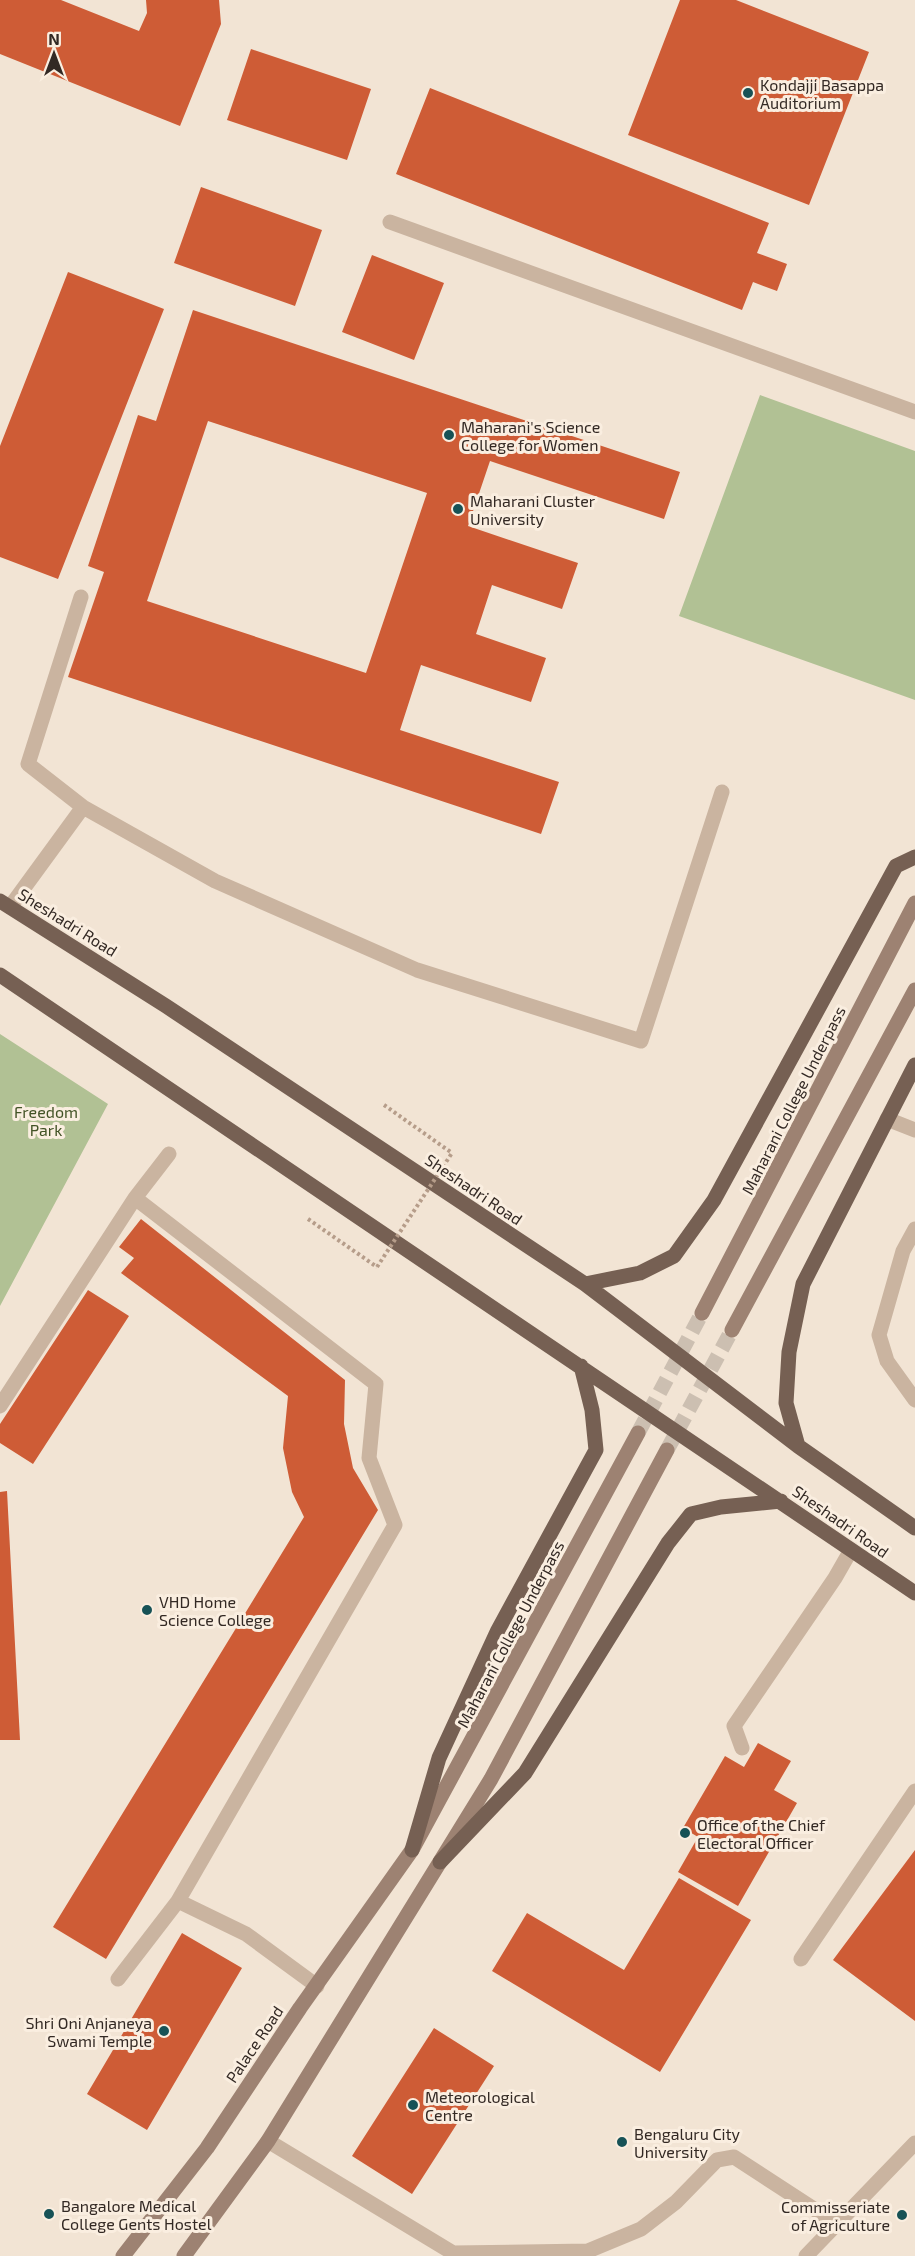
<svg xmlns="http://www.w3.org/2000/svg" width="915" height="2256" font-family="'Exo 2',sans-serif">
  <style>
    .green { fill: #b1c194 }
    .building { fill: #ce5c36; fill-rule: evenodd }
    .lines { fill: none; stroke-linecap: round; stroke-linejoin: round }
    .secondary-tunnel { stroke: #ccbfb1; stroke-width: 15; stroke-dasharray: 15 8; stroke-linecap: butt }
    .path { stroke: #b69d8a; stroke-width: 4; stroke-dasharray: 3 3; stroke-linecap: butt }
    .lane { stroke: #cab4a0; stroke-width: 15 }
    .secondary { stroke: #9d8272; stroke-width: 15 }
    .primary { stroke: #766053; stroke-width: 15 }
    .path-bridge { stroke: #b69d8a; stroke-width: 4; stroke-dasharray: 3 3; stroke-linecap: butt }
    .poi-dot { fill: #175256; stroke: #faeee0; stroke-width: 2 }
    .labels { text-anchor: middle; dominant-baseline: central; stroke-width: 6; stroke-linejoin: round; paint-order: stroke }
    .poi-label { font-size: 16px; fill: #332924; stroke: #faeee0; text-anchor: start }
    .street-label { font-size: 16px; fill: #332924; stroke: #faeee0 }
    .park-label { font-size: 16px; fill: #425326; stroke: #faeee0 }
  </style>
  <rect width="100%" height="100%" fill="#f2e4d4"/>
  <!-- green -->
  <path class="green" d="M760,395L915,451V700L679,616Z
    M0,1034L108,1104L0,1306Z"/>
  <!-- building -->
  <path class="building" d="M0,0H61L139,31L147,13L146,0H219L221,24L180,126L0,54Z
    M680,0H736L869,52L809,205L628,135Z
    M251,49L371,89L347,160L227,120Z
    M430,88L769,223L757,253L787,264L777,291L753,282L742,310L396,174Z
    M201,187L322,230L295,306L174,263Z
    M372,255L444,283L414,360L342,332Z
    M68,272L164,309L58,579L0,557V446Z
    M193,310L680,472L664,519L490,461L468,526L578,563L562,609L492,585L476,634L546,658L531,702L421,665L400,730L559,782L541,834L68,677L104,572L88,566L138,415L156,421ZM208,421L427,493L366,673L147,601Z
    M141,1219L345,1380L344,1424L353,1468L378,1510L106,1959L53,1927L304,1517L292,1492L283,1448L288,1396L121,1273L134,1258L119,1247Z
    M88,1290L129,1316L33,1464L0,1443V1424Z
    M7,1491L20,1740H0V1492Z
    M758,1743L791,1761L774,1790L797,1803L738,1906L678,1872L698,1837L683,1828L725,1756L744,1767Z
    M915,1850V2021L833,1960Z
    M679,1878L751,1920L660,2072L492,1971L527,1913L624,1970Z
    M182,1933L242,1968L147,2130L87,2094Z
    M434,2028L494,2066L412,2194L352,2156Z"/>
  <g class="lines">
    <!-- secondary-tunnel -->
    <path class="secondary-tunnel" d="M638,1433L702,1313
      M667,1450L732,1330"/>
    <!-- path -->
    <path class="path" d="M384,1105L452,1153
      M308,1219L377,1267"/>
    <!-- lane -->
    <path class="lane" d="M390,222L915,412
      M81,597L28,764L83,807
      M10,907L83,807L215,881L417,970L641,1041L722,792
      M887,1119L915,1130
      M915,1229L903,1251L879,1335L887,1361L915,1400
      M0,1406L135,1198L169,1154
      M742,1748L734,1726L835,1578L851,1550
      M178,1901L246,1934L317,1986
      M801,1959L915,1791
      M118,1979L178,1901L395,1525L369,1458L376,1384L135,1198
      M268,2141L453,2253L588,2251L641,2229L676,2202L717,2160L734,2157L837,2224
      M806,2256L915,2143"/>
    <!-- secondary -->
    <path class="secondary" d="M702,1313L915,903
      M732,1330L915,990
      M123,2256L207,2148L300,2008L412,1850L638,1433
      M184,2256L268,2141L491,1779L667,1450"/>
    <!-- primary -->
    <path class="primary" d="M0,901L166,1006L585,1284L798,1446L915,1528
      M0,975L915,1593
      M585,1284L640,1273L674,1256L714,1200L896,866L915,857
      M798,1446L786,1403L789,1352L803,1284L915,1065
      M412,1850L439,1758L498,1630L596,1450L592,1410L581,1366
      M440,1862L525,1773L668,1543L691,1514L721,1507L781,1501"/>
    <!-- path-bridge -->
    <path class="path-bridge" d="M377,1267L452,1153"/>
  </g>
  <!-- markers -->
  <g class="poi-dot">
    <circle cx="748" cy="93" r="6"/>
    <circle cx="449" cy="435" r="6"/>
    <circle cx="458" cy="509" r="6"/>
    <circle cx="147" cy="1610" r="6"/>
    <circle cx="685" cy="1833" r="6"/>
    <circle cx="164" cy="2031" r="6"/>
    <circle cx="413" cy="2105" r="6"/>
    <circle cx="622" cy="2142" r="6"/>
    <circle cx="49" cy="2214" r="6"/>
    <circle cx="902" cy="2215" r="6"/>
  </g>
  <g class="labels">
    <!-- poi labels -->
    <g class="poi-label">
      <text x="760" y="84">Kondajji Basappa<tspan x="760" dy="18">Auditorium</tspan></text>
      <text x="461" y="426">Maharani's Science<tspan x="461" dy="18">College for Women</tspan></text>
      <text x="470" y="500">Maharani Cluster<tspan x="470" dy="18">University</tspan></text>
      <text x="159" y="1601">VHD Home<tspan x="159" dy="18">Science College</tspan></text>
      <text x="697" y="1824">Office of the Chief<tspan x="697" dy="18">Electoral Officer</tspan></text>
      <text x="152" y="2022" text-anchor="end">Shri Oni Anjaneya<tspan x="152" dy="18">Swami Temple</tspan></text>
      <text x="425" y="2096">Meteorological<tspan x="425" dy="18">Centre</tspan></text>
      <text x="634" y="2133">Bengaluru City<tspan x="634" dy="18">University</tspan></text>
      <text x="61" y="2205">Bangalore Medical<tspan x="61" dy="18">College Gents Hostel</tspan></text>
      <text x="890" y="2206" text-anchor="end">Commisseriate<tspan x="890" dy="18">of Agriculture</tspan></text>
    </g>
    <!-- street labels -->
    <g class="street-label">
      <text transform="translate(68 922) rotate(32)">Sheshadri Road</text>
      <text transform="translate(793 1100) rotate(-63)">Maharani College Underpass</text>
      <text transform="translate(474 1189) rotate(34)">Sheshadri Road</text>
      <text transform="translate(841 1521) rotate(35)">Sheshadri Road</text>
      <text transform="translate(510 1634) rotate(-62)">Maharani College Underpass</text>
      <text transform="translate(254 2044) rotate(-56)">Palace Road</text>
    </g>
    <!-- park labels -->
    <g class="park-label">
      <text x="46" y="1111">Freedom<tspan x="46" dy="18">Park</tspan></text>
    </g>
  </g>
  <!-- north arrow -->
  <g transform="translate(54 54)" stroke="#faeee0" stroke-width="4.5" paint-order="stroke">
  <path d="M0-4.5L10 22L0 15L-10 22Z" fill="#332924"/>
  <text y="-9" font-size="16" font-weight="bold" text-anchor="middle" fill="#332924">N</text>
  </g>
</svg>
